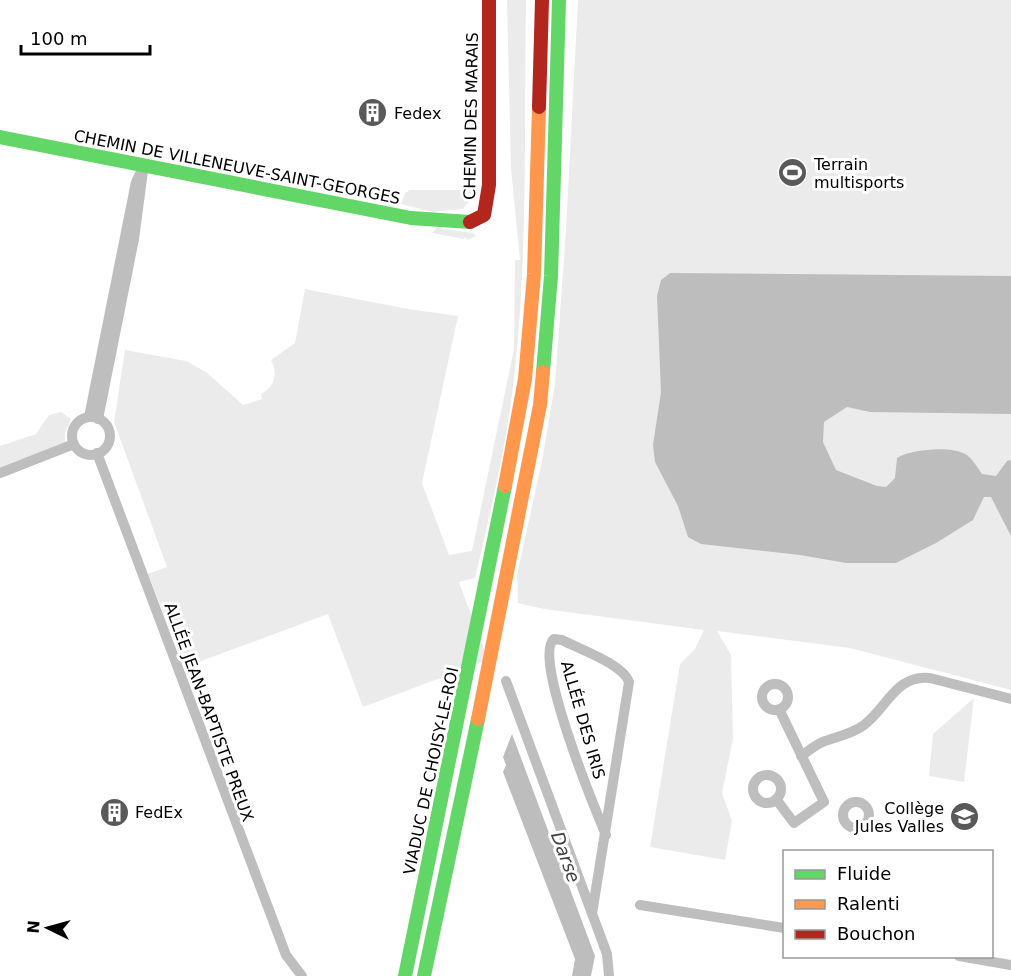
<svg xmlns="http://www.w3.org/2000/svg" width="1011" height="976" font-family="'DejaVu Sans',sans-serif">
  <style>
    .green { fill: #ebebeb }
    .water { fill: #bdbdbd }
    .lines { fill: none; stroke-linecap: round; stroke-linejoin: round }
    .street { stroke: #bebebe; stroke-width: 10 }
    .fast { stroke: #63d668; stroke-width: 14 }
    .slow { stroke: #ff974d; stroke-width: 14 }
    .jam { stroke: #b3261e; stroke-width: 14 }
    .labels { text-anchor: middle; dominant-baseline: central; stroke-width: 6; stroke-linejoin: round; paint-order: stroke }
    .poi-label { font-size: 16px; fill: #000; stroke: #fff; text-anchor: start }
    .street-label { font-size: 16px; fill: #000; stroke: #fff }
    .water-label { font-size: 18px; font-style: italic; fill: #424242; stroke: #fff }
  </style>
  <rect width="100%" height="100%" fill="#fff"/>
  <!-- green -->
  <path class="green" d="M507,0H526C524,120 528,249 515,369C508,439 491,510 475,578L459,582L488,660L363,707L328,614L185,667L148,574L167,567L114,422L125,350L186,361L206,372L243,405L262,399L261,394C275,387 278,373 271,360L295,343L305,289L408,309L458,316L422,483L449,555L472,551L514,349L515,260H520L511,168Z
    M578,0H1011V690L850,648L717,631L731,655L733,739L722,793L732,821L725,860L650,847L680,664L695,649L704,630L544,609L518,603L517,575L542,461L555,384L566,230Z
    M410,190H473L476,193L463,209L432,212L401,204L405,193Z
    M437,228L473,233L476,236L467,240L465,237L464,239L432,233Z
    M61,412L71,419L65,433V442L0,469V446L36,434L49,415Z
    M974,698L964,782L929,776L933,734Z"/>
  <!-- water -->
  <path class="water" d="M670,273L1011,276V414L870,412L847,407L824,422L823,442L836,470L877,486L886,487L895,478L897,458C909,449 954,445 967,455C973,460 978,468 982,474L996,476L1007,461L1011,460V536L991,497H984L973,520L936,543L896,563H846L800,555L701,544L688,537L678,506L655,462L653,445L661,392L657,296L661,280Z
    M512,734L595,956L591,976H572L575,959L503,772L506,765L503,757Z"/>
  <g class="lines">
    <!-- street -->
    <path class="street" d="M89,417L136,182L143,167
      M72 436a19 19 0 1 1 38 0a19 19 0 1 1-38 0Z
      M98,419L134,239L143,171
      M97,453L286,955L302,976
      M0,473L74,444
      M506,681L607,954L609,976
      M762 697a13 13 0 1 1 26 0a13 13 0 1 1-26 0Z
      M801,756C809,751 816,744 825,741C839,736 852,734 864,725C887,708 896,674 930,678L1011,699
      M753 789a14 14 0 1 1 28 0a14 14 0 1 1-28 0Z
      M776,799L794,823L824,802L779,709
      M843 815a13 13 0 1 1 26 0a13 13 0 1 1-26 0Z
      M640,905L784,928
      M592,914L629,682C623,664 579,649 562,640L554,639C532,656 595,809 606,835
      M959,956L1011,965"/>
    <!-- fast -->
    <path class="fast" d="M0,137L411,218L470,222
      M543,372L551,276L559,0
      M405,976L505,486
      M424,976L478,719"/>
    <!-- slow -->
    <path class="slow" d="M505,486L525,379L534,274L539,107
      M478,719L540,405L543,372"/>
    <!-- jam -->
    <path class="jam" d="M539,107L542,0
      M470,222L484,215L489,185V0"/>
  </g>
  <!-- icons -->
  <defs>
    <symbol id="building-disc" viewBox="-11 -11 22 22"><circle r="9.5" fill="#595959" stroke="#fff"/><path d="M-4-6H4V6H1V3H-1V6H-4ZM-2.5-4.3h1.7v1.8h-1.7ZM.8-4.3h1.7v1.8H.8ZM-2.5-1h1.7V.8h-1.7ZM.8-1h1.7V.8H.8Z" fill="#fff"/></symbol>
    <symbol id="stadium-disc" viewBox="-11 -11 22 22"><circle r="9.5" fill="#595959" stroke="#fff"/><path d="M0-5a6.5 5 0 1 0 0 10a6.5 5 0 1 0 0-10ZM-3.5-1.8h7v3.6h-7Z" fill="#fff"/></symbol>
    <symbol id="school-disc" viewBox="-11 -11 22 22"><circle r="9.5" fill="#595959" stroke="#fff"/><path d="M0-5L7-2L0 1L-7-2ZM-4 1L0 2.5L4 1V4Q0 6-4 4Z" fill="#fff"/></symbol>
  </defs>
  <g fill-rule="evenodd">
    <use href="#building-disc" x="356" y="96" width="33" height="33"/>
    <use href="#stadium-disc" x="776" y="156" width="33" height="33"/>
    <use href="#building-disc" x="98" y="796" width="33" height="33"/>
    <use href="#school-disc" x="948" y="800" width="33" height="33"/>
  </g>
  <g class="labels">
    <!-- poi labels -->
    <g class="poi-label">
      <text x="394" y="113">Fedex</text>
      <text x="814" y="164">Terrain<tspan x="814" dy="18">multisports</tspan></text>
      <text x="944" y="808" text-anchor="end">Collège<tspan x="944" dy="18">Jules Valles</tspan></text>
      <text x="135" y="812">FedEx</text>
    </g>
    <!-- street labels -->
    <g class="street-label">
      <text transform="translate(471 116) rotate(-89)">CHEMIN DES MARAIS</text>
      <text transform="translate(237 167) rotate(11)">CHEMIN DE VILLENEUVE-SAINT-GEORGES</text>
      <text transform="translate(209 712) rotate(70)">ALLÉE JEAN-BAPTISTE PREUX</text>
      <text transform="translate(583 720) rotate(74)">ALLÉE DES IRIS</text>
      <text transform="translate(431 771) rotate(-78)">VIADUC DE CHOISY-LE-ROI</text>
    </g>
    <!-- water labels -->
    <g class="water-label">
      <text transform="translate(566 857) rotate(70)">Darse</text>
    </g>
  </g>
  <!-- legend -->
  <rect x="783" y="850" width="210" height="108" fill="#ffffff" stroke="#999999" stroke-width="1.5"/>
  <rect x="795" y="870" width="30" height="9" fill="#63d668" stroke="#999999" stroke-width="1.5"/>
  <text x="837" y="880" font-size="18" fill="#000000">Fluide</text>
  <rect x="795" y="900" width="30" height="9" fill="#ff974d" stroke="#999999" stroke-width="1.5"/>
  <text x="837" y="910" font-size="18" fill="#000000">Ralenti</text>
  <rect x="795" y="930" width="30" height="9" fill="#b3261e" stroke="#999999" stroke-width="1.5"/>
  <text x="837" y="940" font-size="18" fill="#000000">Bouchon</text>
  <!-- north arrow -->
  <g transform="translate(48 928) rotate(275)" stroke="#ffffff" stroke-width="4.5" paint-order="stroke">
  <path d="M0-4.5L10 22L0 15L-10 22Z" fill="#000000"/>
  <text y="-9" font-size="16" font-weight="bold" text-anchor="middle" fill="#000000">N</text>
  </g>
  <!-- scale -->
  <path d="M21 45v9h129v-9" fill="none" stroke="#000000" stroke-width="3"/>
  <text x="30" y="45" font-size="18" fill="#000000" stroke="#ffffff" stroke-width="4.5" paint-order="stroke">100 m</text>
</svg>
